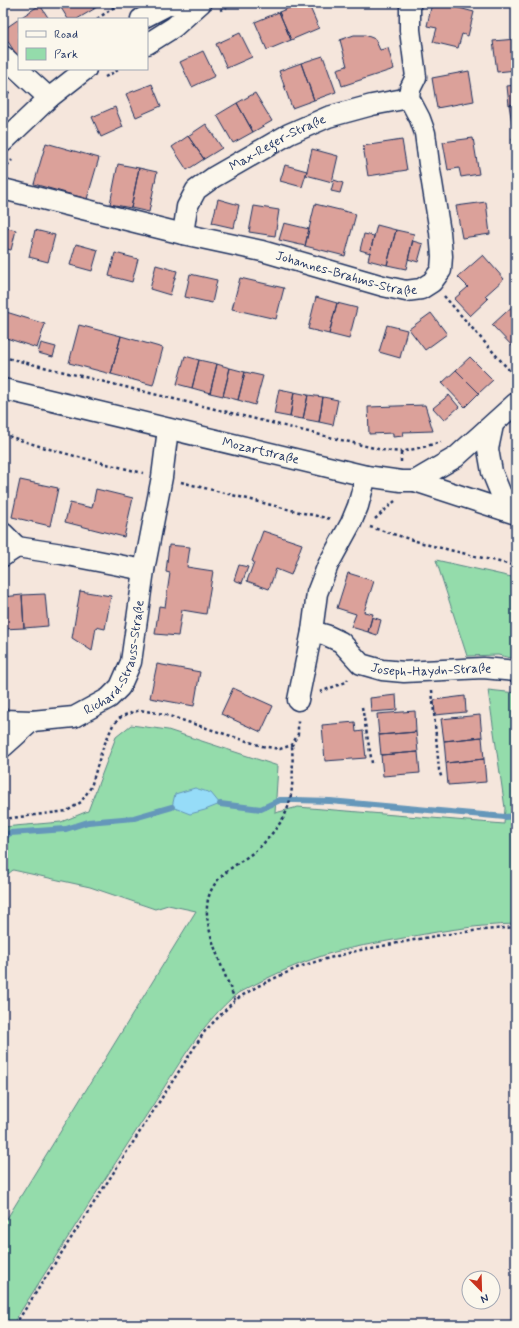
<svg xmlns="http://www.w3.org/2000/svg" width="519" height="1328" font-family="Mynerve,sans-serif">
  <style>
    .green { fill: #94dcab; stroke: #588684 }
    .water { fill: #96dcf8; stroke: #6597ba }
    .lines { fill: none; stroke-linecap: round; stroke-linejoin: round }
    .stream { stroke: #6597ba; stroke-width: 6 }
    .building { fill: #dba19a; stroke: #1b2f5e }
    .street-casing { stroke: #1b2f5e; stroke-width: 23 }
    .path { stroke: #1b2f5e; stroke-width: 2.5; stroke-dasharray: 3 3; stroke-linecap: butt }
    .street { stroke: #fbf7ec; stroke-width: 20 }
    .labels { text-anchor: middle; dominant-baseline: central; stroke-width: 4; stroke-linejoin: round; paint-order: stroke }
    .street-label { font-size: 13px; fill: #1b2f5e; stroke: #fbf7ec }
  </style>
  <rect width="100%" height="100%" fill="#f5e6dc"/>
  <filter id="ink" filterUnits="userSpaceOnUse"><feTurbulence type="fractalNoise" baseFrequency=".025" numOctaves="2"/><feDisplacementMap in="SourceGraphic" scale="8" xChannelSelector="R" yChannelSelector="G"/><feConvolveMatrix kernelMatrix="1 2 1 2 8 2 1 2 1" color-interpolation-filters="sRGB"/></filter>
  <g filter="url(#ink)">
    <!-- green -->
    <path class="green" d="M436,560L516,578V659L498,655L467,656Z
      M488,690L516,693V924C474,925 434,932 393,940C367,945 340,949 316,958C289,967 263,980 238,993C201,1023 177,1068 151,1108C104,1180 58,1253 12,1325H3V1225L196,911L168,905L155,909L90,887L13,870L3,878V827L61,822L88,811L116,737L131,725L168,730L278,766L275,813L298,807L504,824L505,808Z"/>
    <!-- water -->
    <path class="water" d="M195,788L211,793L220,804L205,810L190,814L172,807L175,794Z"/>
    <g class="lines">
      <!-- stream -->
      <path class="stream" d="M220,804L261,809L280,800H296L330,801L505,817L516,816
        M3,838L10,833L66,829L88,822L134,818L172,807"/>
    </g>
    <!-- building -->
    <path class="building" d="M58,3H90L94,9L77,19H68Z
      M90,3H103L94,9Z
      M301,3H308L319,28L291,40L279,12Z
      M432,3H440L474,12L468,36L462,34L458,48L433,42L437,28L427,26Z
      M40,5L49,19H21L20,18Z
      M279,12L291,40L267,50L255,22Z
      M19,19V57H18L3,34V30Z
      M240,33L252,57L227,68L216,44Z
      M354,35H365L375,39L380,50L388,48L394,69L342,86L337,69L347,66L340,40Z
      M516,39V70L497,72L493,41Z
      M203,51L215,76L192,87L180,62Z
      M323,56L336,92L314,100L301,63Z
      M301,63L314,100L292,108L279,71Z
      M469,71L474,101L437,108L432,78Z
      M152,84L161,106L136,117L126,94Z
      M516,85V104L509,105L507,86Z
      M255,93L272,121L253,132L237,103Z
      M237,103L253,132L233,143L217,115Z
      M516,104V123H512L509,105Z
      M115,107L123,127L101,137L92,117Z
      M206,124L222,148L204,159L188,136Z
      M188,136L204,159L187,170L172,147Z
      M516,137V153H514L512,138Z
      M473,138L479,174L461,177L459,168L448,170L443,142Z
      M402,140L407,170L368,176L363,146Z
      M46,143L99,158L87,199L34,184Z
      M312,149L338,156L332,182L306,175Z
      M118,164L139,168L131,208L110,204Z
      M285,165L307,171L302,187L280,181Z
      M139,168L157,172L149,212L131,208Z
      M334,180L343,183L340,193L331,191Z
      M218,199L239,205L234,228L212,223Z
      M486,202L490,234L462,238L456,206Z
      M315,204L356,214L345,256L305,246Z
      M254,206L279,210L275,236L249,232Z
      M284,223L309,229L305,246L279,240Z
      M377,225L396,230L387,265L368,260Z
      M3,227L16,230L11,250L3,248Z
      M35,230L55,235L48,262L29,257Z
      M396,230L414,234L406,269L387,265Z
      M364,234L374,236L370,253L360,250Z
      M413,241L423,244L418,262L408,259Z
      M76,244L98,250L92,271L70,265Z
      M115,253L138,259L132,282L109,276Z
      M483,255L504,279L485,296L488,299L470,316L454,299L468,287L458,277Z
      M156,265L177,271L170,295L150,289Z
      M190,274L217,280L212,303L185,297Z
      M240,278L284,288L276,319L232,309Z
      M316,297L337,303L329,334L308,329Z
      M337,303L357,308L349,339L329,334Z
      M516,303V350L492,325Z
      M3,311L45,324L37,348L3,337Z
      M431,313L447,334L425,350L409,329Z
      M79,325L121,336L111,374L69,363Z
      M387,325L407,330L400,358L379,352Z
      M121,336L163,348L153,385L111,374Z
      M41,343L56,347L53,357L38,353Z
      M185,356L199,360L192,388L177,384Z
      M470,357L493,380L479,393L456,370Z
      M199,360L217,364L210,393L192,388Z
      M217,364L230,368L223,396L210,393Z
      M230,368L245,372L238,400L223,396Z
      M456,370L479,393L465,407L442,383Z
      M245,372L263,376L255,405L238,400Z
      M279,389L294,392L290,417L274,414Z
      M294,392L308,395L303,419L290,417Z
      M308,395L323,397L319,422L303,419Z
      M449,395L459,407L444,420L433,408Z
      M323,397L338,400L333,425L319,422Z
      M425,405L433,431L403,432L404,436L393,437V433L369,434L368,407Z
      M20,480L58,488L50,526L12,517Z
      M96,489L133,498L124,537L65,522L70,503L92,508Z
      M263,531L302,544L291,575L276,569L269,589L247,581L254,562L252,561Z
      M169,545L190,547L187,567L213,571L206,614L182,610L178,636L155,634L159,606L165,607L170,573L166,572Z
      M239,565L248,567L242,583L234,580Z
      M348,573L374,581L364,612L373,614L368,632L351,627L356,614L337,608Z
      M80,591L111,596L105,629L96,627L92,651L72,638Z
      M45,594L48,626L24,628L22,595Z
      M22,595L24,628L3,629V597Z
      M372,617L381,620L377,635L368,632Z
      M157,664L200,672L194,706L150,698Z
      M233,688L273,706L261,732L221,714Z
      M396,695L397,710L371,712L370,698Z
      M465,696L466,712L435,715L434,700Z
      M415,711L416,732L379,735L377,714Z
      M480,715L482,737L444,741L441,719Z
      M355,722L356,732L363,731L366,758L325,761L322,725Z
      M416,732L418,752L381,755L379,735Z
      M482,737L484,759L446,763L444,741Z
      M418,752L420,773L383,776L381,755Z
      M484,759L486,782L448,785L446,763Z"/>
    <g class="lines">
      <defs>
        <g id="street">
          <path d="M141,19L166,6L176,3"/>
          <path d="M147,44L174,27L201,3"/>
          <path d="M3,56L49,98"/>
          <path d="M3,142L49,98L86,69"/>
          <path id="s1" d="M3,189L183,234L262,251L383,286L406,291L421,289L432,282L441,270L442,256L440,232L429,164L425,133L420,119L409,98L410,89L416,77L410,30V3"/>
          <path id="s2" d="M183,234L187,207L196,190L214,177L289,134L328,117L372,105L409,98"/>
          <path id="s3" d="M3,389L366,476L401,481H415L516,514"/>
          <path d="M493,425L488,449L492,472L501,494L516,513"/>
          <path d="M415,481L456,457L516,403"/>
          <path d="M3,533L17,547L3,556"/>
          <path d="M17,547L62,554L144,570"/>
          <path id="s4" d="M312,631L326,635L341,642L361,664L382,670L404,672L483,668L516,671"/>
          <path d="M298,700L312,631L317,593L328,565L351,523L358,506L366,476"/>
          <path id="s5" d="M3,720L32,721L74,717L109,698L120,687L131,662L144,570L162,477L168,429"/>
          <path d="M3,747L32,721"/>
        </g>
      </defs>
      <!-- street casing -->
      <use href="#street" class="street-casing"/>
      <!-- path -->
      <path class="path" d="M507,3L516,8
        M220,10L236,3
        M97,19L120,3
        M105,77L120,69
        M3,98L11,90
        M3,170L12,160
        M444,296L516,378
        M3,357L382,450L401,452L423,447L441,442
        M511,384L516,379
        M3,434C49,451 96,461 143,473
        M401,462V452
        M181,482L299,512L331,519
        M375,519L395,501
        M370,527L429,545L516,566
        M432,690L439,770L442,779
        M320,692L346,682L348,679
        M362,707L372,763
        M3,819L67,811L81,802L91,787L102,750L113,725L122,716L140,710L163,714L262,746L280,749L292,745L298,734V719
        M235,1000C226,976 205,932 207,907C209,875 238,866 259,848C267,840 276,829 282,820C295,800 293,768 292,745
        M15,1325L205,1031L235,1000L258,986L299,967L318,961L356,951L435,936L473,931L516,927"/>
      <!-- street -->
      <use href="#street" class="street"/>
    </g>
  </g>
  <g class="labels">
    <!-- street labels -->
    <g class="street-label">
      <text stroke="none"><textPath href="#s2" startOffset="141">Max-Reger-Straße</textPath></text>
      <text stroke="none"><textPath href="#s1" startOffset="354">Johannes-Brahms-Straße</textPath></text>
      <text stroke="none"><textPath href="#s3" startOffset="265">Mozartstraße</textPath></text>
      <text stroke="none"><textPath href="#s5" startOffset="150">Richard-Strauss-Straße</textPath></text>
      <text stroke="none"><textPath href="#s4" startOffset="132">Joseph-Haydn-Straße</textPath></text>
    </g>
  </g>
  <!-- margin -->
  <rect width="519" height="1328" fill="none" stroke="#fbf7ec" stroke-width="16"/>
  <rect x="8" y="8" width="503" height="1312" fill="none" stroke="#1b2f5e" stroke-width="1.5" filter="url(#ink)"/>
  <!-- legend -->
  <rect x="18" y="18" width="130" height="52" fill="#fbf7ec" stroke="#a1a7b3"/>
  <rect x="26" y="31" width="20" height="6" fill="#fbf7ec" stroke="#a1a7b3"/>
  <text x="54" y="38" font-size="12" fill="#1b2f5e">Road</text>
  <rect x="26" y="48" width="20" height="12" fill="#94dcab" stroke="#a1a7b3"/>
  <text x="54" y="58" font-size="12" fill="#1b2f5e">Park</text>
  <!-- north arrow -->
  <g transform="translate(481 1290) rotate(157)"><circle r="19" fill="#fbf7ec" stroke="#a1a7b3"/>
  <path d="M0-3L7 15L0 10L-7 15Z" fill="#c8321e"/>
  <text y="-6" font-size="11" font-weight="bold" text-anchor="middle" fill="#1b2f5e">N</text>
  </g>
</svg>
